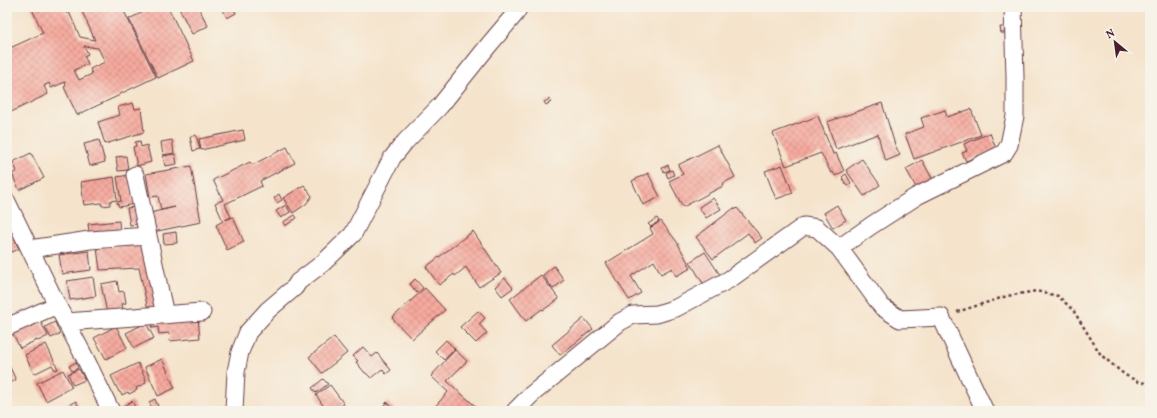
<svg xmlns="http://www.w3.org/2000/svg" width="1157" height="418" font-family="Vollkorn,serif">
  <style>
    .building { fill: url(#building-cross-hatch); fill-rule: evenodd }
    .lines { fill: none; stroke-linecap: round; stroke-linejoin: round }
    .minor-casing { stroke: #643c43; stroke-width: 19 }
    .path { stroke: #643c43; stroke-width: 2.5; stroke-dasharray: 3 3; stroke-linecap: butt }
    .minor { stroke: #fff; stroke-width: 17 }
  </style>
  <defs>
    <pattern id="building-cross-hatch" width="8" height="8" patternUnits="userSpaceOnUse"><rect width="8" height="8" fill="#f7aa9f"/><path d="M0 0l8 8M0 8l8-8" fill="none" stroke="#ca8a82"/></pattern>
  </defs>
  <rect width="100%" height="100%" fill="#f7f3e8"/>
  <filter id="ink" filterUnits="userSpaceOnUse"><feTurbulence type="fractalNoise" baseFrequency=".025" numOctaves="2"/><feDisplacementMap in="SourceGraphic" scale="8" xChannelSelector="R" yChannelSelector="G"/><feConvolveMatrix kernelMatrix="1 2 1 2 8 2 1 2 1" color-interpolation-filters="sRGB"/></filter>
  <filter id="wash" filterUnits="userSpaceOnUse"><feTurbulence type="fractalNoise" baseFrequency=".012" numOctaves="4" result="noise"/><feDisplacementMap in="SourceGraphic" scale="16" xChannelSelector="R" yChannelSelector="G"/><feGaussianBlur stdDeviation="0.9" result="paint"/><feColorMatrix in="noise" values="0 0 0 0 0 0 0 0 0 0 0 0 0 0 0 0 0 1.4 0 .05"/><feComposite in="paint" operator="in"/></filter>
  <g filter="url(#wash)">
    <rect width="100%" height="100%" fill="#f5e3cb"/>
    <g id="blocks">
      <!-- building -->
      <path class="building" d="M31,7H74L65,11L67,14L69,12L80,37L95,40L80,7H122L156,77L120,94V95L77,115L64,87L66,86L65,82L51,88L49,83L44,86L48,94L7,114V42L10,48L43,33ZM84,46L98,48L105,62L90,69L92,74L79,80L74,70L88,64L84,56L88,54Z
        M153,7H168L194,61L158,78L129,19Z
        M181,7H198L208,26L192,34L179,8Z
        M225,7H233L236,13L227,18L222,8Z
        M1000,27H1004L1005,33H1001Z
        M550,99L551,102L546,105L544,102Z
        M133,103L135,109L141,108L144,132L105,144L98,122L120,115L118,107Z
        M882,103L895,145L900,155L886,161L882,151L878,134L836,149L827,122Z
        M971,109L981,135L914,159L905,134L924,127L921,118L945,110L947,117Z
        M818,116L833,154L836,153L844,171L835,176L833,172L831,173L821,153L786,166L773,133Z
        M243,130L245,140L201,150L199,139Z
        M990,133L996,149L966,161L962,153L967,151L964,144Z
        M196,135L200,149L193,151L190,137Z
        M99,140L105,162L90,166L84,144Z
        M172,140L174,153L163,155L161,142Z
        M140,141L141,147L147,145L151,162L137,166L133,147L136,146L135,142Z
        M718,145L735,177L722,184L723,186L683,207L669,181L683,174L678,165Z
        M287,147L295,163L260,181L262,186L225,204L231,217L225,220L233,217L244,242L227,250L216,225L223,221L215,203L223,200L213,180L250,162L252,165Z
        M31,153L44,178L19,190L12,174L17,171L13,162Z
        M175,154L177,164L165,166L163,156Z
        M126,156L128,170L118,171L116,157Z
        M862,159L880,185L864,196L846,170Z
        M922,160L934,182L918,191L906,169Z
        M668,165L670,170L664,172L662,168Z
        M782,165L793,193L776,199L765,171Z
        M191,166L201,222L153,232L150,213L175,207L161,210L158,196L150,197L146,174Z
        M672,170L674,175L668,178L666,173Z
        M648,173L660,197L643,205L632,181Z
        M846,174L851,183L847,186L842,177Z
        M129,175L134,204L119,207L117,202L121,201L117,177Z
        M114,177L117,200L110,201V205L102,206L101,203L84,205L81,182Z
        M304,185L312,196L306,204L293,213L283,198Z
        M279,194L282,200L277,203L274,198Z
        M713,198L721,209L706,218L699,207Z
        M286,205L290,212L281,218L276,211Z
        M837,205L846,220L833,228L824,213Z
        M134,207L137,224L130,225L127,208Z
        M734,208L735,210L737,208L762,238L755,243L748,233L713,259L696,237Z
        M295,215L297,218L285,226L283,222Z
        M657,218L659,221L651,227L648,224Z
        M119,221L120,235L90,238L88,224Z
        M661,221L677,242L691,268L676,276L672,268L661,274L654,261L631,276L641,293L629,300L606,263L653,234L650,228Z
        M7,223L19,249L12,252L7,242Z
        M473,231L501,273L479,287L466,267L455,276L454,274L439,285L426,267Z
        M176,232L177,243L164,244L163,234Z
        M145,243L157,309L148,310L139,268L100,270L97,248Z
        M89,251L91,270L62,274L59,255Z
        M705,252L720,275L704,285L690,262Z
        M554,266L564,280L553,289L543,275Z
        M541,275L559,299L543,310L542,309L526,321L510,299Z
        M93,277L96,296L70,300L67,281Z
        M505,278L513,288L502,296L495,287Z
        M415,279L423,288L417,293L410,284Z
        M117,281L119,292L124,291L126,303L122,304L123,310L107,313L101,284Z
        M425,288L445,310L412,339L392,318Z
        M478,311L485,318L479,324L487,333L476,343L460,327Z
        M37,315L48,336L38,341L37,340L20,348L10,328Z
        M198,318L200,338L170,341L169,333L159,334L158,327L152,328L151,322Z
        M584,318L593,329L560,355L552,345Z
        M55,322L60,334L51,338L45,327Z
        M146,323L154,338L134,348L126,333Z
        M116,326L127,348L106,359L94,338Z
        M334,337L347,353L322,373L309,357Z
        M446,340L455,349L444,360L435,351Z
        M46,344L58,369L55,370L52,365L34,374L25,355Z
        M363,347L372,357L377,353L391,370L386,374L382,369L371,378L366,373H365L356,362L358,361L353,356Z
        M455,350L467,361L447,381L481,411H431L448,392L431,376Z
        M162,359L175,388L158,396L145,367Z
        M7,361L16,380L7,384Z
        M76,362L78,368L72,371L69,366Z
        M138,363L146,380H145L146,383L136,388L137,390L129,394L128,392L122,395L120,392H119L111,376Z
        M79,369L85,380L73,385L68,374Z
        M63,370L72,387L46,401L37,383Z
        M323,379L328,384L316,393L312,388Z
        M330,385L344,404L334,411H327L316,395Z
        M155,399L158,406L152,408L149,402Z
        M76,401L81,411H57Z
        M132,401L137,411H123L121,407Z
        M387,402L397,411H379Z
        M54,406L56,410L50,411L49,409Z"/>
    </g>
  </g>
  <g filter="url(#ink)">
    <use href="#blocks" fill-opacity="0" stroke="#643c43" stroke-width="1"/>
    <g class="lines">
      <defs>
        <path id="minor" d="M135,175L165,315
          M7,202L57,305L85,358L111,411
          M839,248L872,225L917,196L1004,153L1009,145L1015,116V77L1013,7
          M30,249L90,240L148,236
          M66,322L202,312
          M7,327L57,305
          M234,411L236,372L240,352L248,332L268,310L295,287L298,282L323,263L353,234L392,158L405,142L440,106L488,46L515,14L519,7
          M515,411L532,394L620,322L633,315L657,314L676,308L730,279L804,226L817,228L839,248L882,307L900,319L941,317L985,411"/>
      </defs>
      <!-- minor casing -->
      <use href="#minor" class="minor-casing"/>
      <!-- path -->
      <path class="path" d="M957,312L1007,296L1036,291L1058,296L1073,310L1101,355L1125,375L1139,382L1150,384"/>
      <!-- minor -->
      <use href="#minor" class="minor"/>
    </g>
  </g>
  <!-- margin -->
  <rect width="1157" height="418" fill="none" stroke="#f7f3e8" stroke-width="24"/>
  <!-- north arrow -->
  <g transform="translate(1115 42) rotate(331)" stroke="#f7f3e8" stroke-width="3" paint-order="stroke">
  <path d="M0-3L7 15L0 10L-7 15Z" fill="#4a1f2b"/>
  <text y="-6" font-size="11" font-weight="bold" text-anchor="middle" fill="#4a1f2b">N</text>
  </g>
</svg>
